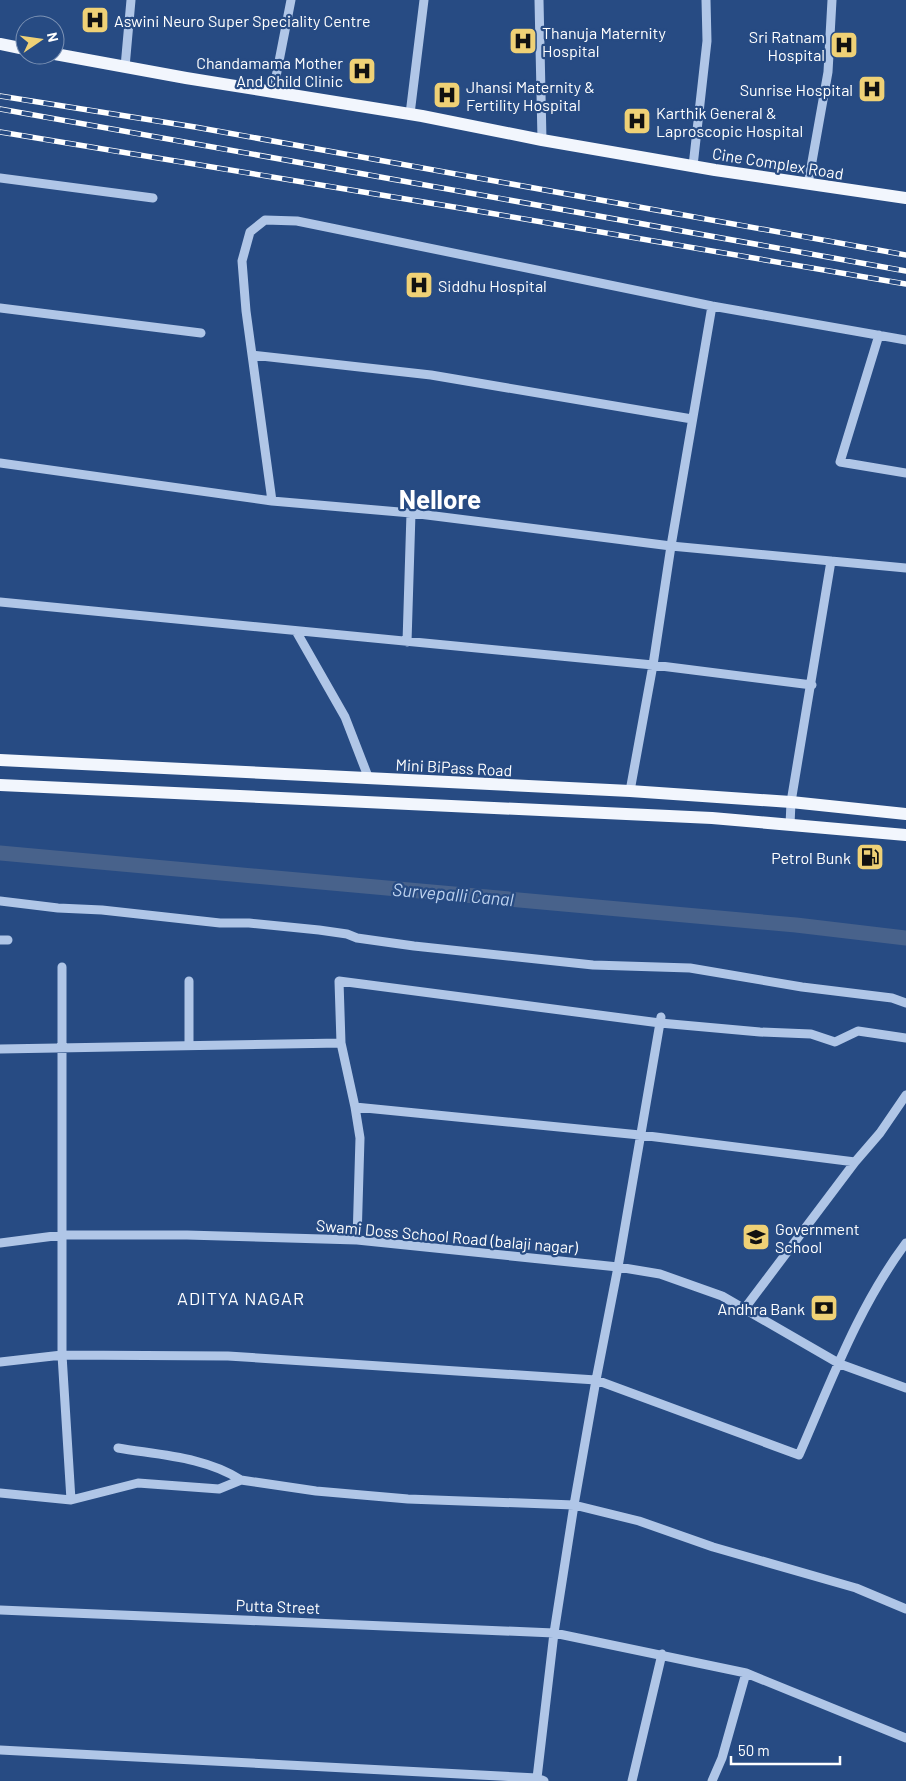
<svg xmlns="http://www.w3.org/2000/svg" width="906" height="1781" font-family="Barlow,sans-serif">
  <style>
    .lines { fill: none; stroke-linecap: round; stroke-linejoin: round }
    .canal { stroke: #48628b; stroke-width: 15 }
    .minor { stroke: #b0c6e7; stroke-width: 9 }
    .major { stroke: #f2f6fd; stroke-width: 12 }
    .rail-casing { stroke: #fff; stroke-width: 5.5 }
    .rail { stroke: #274b83; stroke-width: 4; stroke-dasharray: 11; stroke-linecap: butt }
    .labels { text-anchor: middle; dominant-baseline: central; stroke-width: 4.5; stroke-linejoin: round; paint-order: stroke }
    .poi-label { font-size: 16px; fill: #fff; stroke: #274b83; text-anchor: start }
    .street-label { font-size: 16px; fill: #fff; stroke: #274b83 }
    .water-label { font-size: 18px; font-style: italic; fill: #bcd1ee; stroke: #274b83 }
    .neighbourhood-label { font-size: 18px; letter-spacing: 1px; fill: #fff; stroke: #274b83 }
    .town-label { font-size: 26px; font-weight: bold; fill: #fff; stroke: #274b83 }
  </style>
  <rect width="100%" height="100%" fill="#274b83"/>
  <g class="lines">
    <!-- canal -->
    <path class="canal" d="M0,853L796,925L906,938"/>
    <!-- minor -->
    <path class="minor" d="M539,0L542,140
      M125,67L131,0
      M273,92L291,0
      M410,114L424,0
      M693,166L707,41L706,0
      M0,178L153,198
      M808,184L828,72L832,0
      M0,308L201,333
      M879,335L840,462L906,473
      M252,355L431,375L692,419
      M0,463L272,501L411,513L671,546L906,568
      M272,501L246,311L242,261L250,232L265,220L297,221L712,306L906,340
      M0,602L653,665L812,685
      M296,631L345,717L369,779
      M407,642L411,513
      M630,791L653,665L671,546L712,306
      M790,825L791,802L831,561
      M0,901L58,908L102,910L220,923H249L319,930L347,934L357,938L414,946L593,965L690,968L802,987L892,998L906,1003
      M0,940H8
      M62,967V1355L71,1500
      M189,1045V981
      M0,1049L341,1043
      M355,1107L640,1135L855,1162
      M357,1240L360,1138L355,1107L341,1043L339,981L660,1023L760,1032L811,1034L835,1042L858,1031L906,1038
      M0,1243L62,1235H187L357,1240L618,1267L660,1274L722,1296L840,1364L906,1388
      M745,1308L855,1162L880,1133L906,1095
      M0,1362L62,1355L228,1356L596,1380L799,1455C831,1382 858,1307 906,1243
      M118,1448C160,1455 206,1457 241,1480
      M0,1493L71,1500L138,1483L219,1489L241,1480L316,1491L408,1499L574,1505L639,1521L713,1547L856,1588L906,1609
      M0,1610L554,1633L746,1673L906,1738
      M0,1750L537,1778L544,1781
      M535,1781L537,1778L554,1633L574,1505L596,1380L618,1267L661,1017
      M632,1781L662,1654
      M712,1781L722,1758L746,1673"/>
    <!-- major -->
    <path class="major" d="M0,44L25,49
      M55,54L186,78L422,116L542,140L715,170L906,198
      M0,760L630,791L791,802L906,814
      M0,785L712,818L906,835"/>
    <defs>
      <path id="rail" d="M0,96L195,127L906,255
        M0,109L906,271
        M0,132L460,208L906,284"/>
    </defs>
    <!-- rail casing -->
    <use href="#rail" class="rail-casing"/>
    <!-- rail -->
    <use href="#rail" class="rail"/>
  </g>
  <!-- icons -->
  <defs>
    <symbol id="hospital-square" viewBox="-11 -11 22 22"><rect x="-9" y="-9" width="18" height="18" rx="4" fill="#efd176" stroke="#274b83"/><path d="M-5-5h3v3.5h4V-5h3V5h-3V1.5h-4V5h-3Z" fill="#111"/></symbol>
    <symbol id="fuel-square" viewBox="-11 -11 22 22"><rect x="-9" y="-9" width="18" height="18" rx="4" fill="#efd176" stroke="#274b83"/><path d="M-5.5-6h7V0h2V4h1.3V-2.5L3-4.5l.8-.8L6-3V5H2.5V1h-1V6h-7ZM-4.2-4.7v3.2H.2V-4.7Z" fill="#111"/></symbol>
    <symbol id="school-square" viewBox="-11 -11 22 22"><rect x="-9" y="-9" width="18" height="18" rx="4" fill="#efd176" stroke="#274b83"/><path d="M0-5L7-2L0 1L-7-2ZM-4 1L0 2.5L4 1V4Q0 6-4 4Z" fill="#111"/></symbol>
    <symbol id="bank-square" viewBox="-11 -11 22 22"><rect x="-9" y="-9" width="18" height="18" rx="4" fill="#efd176" stroke="#274b83"/><path d="M-6-4H6V4H-6ZM0-2.3a2.3 2.3 0 1 0 0 4.6a2.3 2.3 0 1 0 0-4.6Z" fill="#111"/></symbol>
  </defs>
  <g fill-rule="evenodd">
    <use href="#hospital-square" x="79" y="4" width="32" height="32"/>
    <use href="#hospital-square" x="507" y="25" width="32" height="32"/>
    <use href="#hospital-square" x="828" y="29" width="32" height="32"/>
    <use href="#hospital-square" x="346" y="55" width="32" height="32"/>
    <use href="#hospital-square" x="856" y="73" width="32" height="32"/>
    <use href="#hospital-square" x="431" y="79" width="32" height="32"/>
    <use href="#hospital-square" x="621" y="105" width="32" height="32"/>
    <use href="#hospital-square" x="403" y="269" width="32" height="32"/>
    <use href="#fuel-square" x="854" y="841" width="32" height="32"/>
    <use href="#school-square" x="740" y="1221" width="32" height="32"/>
    <use href="#bank-square" x="808" y="1292" width="32" height="32"/>
  </g>
  <g class="labels">
    <!-- poi labels -->
    <g class="poi-label">
      <text x="114" y="20">Aswini Neuro Super Speciality Centre</text>
      <text x="542" y="32">Thanuja Maternity<tspan x="542" dy="18">Hospital</tspan></text>
      <text x="825" y="36" text-anchor="end">Sri Ratnam<tspan x="825" dy="18">Hospital</tspan></text>
      <text x="343" y="62" text-anchor="end">Chandamama Mother<tspan x="343" dy="18">And Child Clinic</tspan></text>
      <text x="466" y="86">Jhansi Maternity &amp;<tspan x="466" dy="18">Fertility Hospital</tspan></text>
      <text x="853" y="89" text-anchor="end">Sunrise Hospital</text>
      <text x="656" y="112">Karthik General &amp;<tspan x="656" dy="18">Laproscopic Hospital</tspan></text>
      <text x="438" y="285">Siddhu Hospital</text>
      <text x="851" y="857" text-anchor="end">Petrol Bunk</text>
      <text x="775" y="1228">Government<tspan x="775" dy="18">School</tspan></text>
      <text x="805" y="1308" text-anchor="end">Andhra Bank</text>
    </g>
    <!-- street labels -->
    <g class="street-label">
      <text transform="translate(778 163) rotate(9)">Cine Complex Road</text>
      <text transform="translate(454 767) rotate(3)">Mini BiPass Road</text>
      <text transform="translate(447 1236) rotate(5)">Swami Doss School Road (balaji nagar)</text>
      <text transform="translate(278 1606) rotate(2)">Putta Street</text>
    </g>
    <!-- water labels -->
    <g class="water-label">
      <text transform="translate(453 894) rotate(5)">Survepalli Canal</text>
    </g>
    <!-- neighbourhood labels -->
    <g class="neighbourhood-label">
      <text x="241" y="1298">ADITYA NAGAR</text>
    </g>
    <!-- town labels -->
    <g class="town-label">
      <text x="440" y="498">Nellore</text>
    </g>
  </g>
  <!-- north arrow -->
  <g transform="translate(40 40) rotate(77)"><circle r="24" fill="#274b83" stroke="#7d93b5"/>
  <path d="M0-4L9 19L0 12L-9 19Z" fill="#efd176"/>
  <text y="-8" font-size="14" font-weight="bold" text-anchor="middle" fill="#ffffff">N</text>
  </g>
  <!-- scale -->
  <path d="M731 1756v8h109v-8" fill="none" stroke="#ffffff" stroke-width="2.5"/>
  <text x="738" y="1756" font-size="15" fill="#ffffff" stroke="#274b83" stroke-width="4" paint-order="stroke">50 m</text>
</svg>
